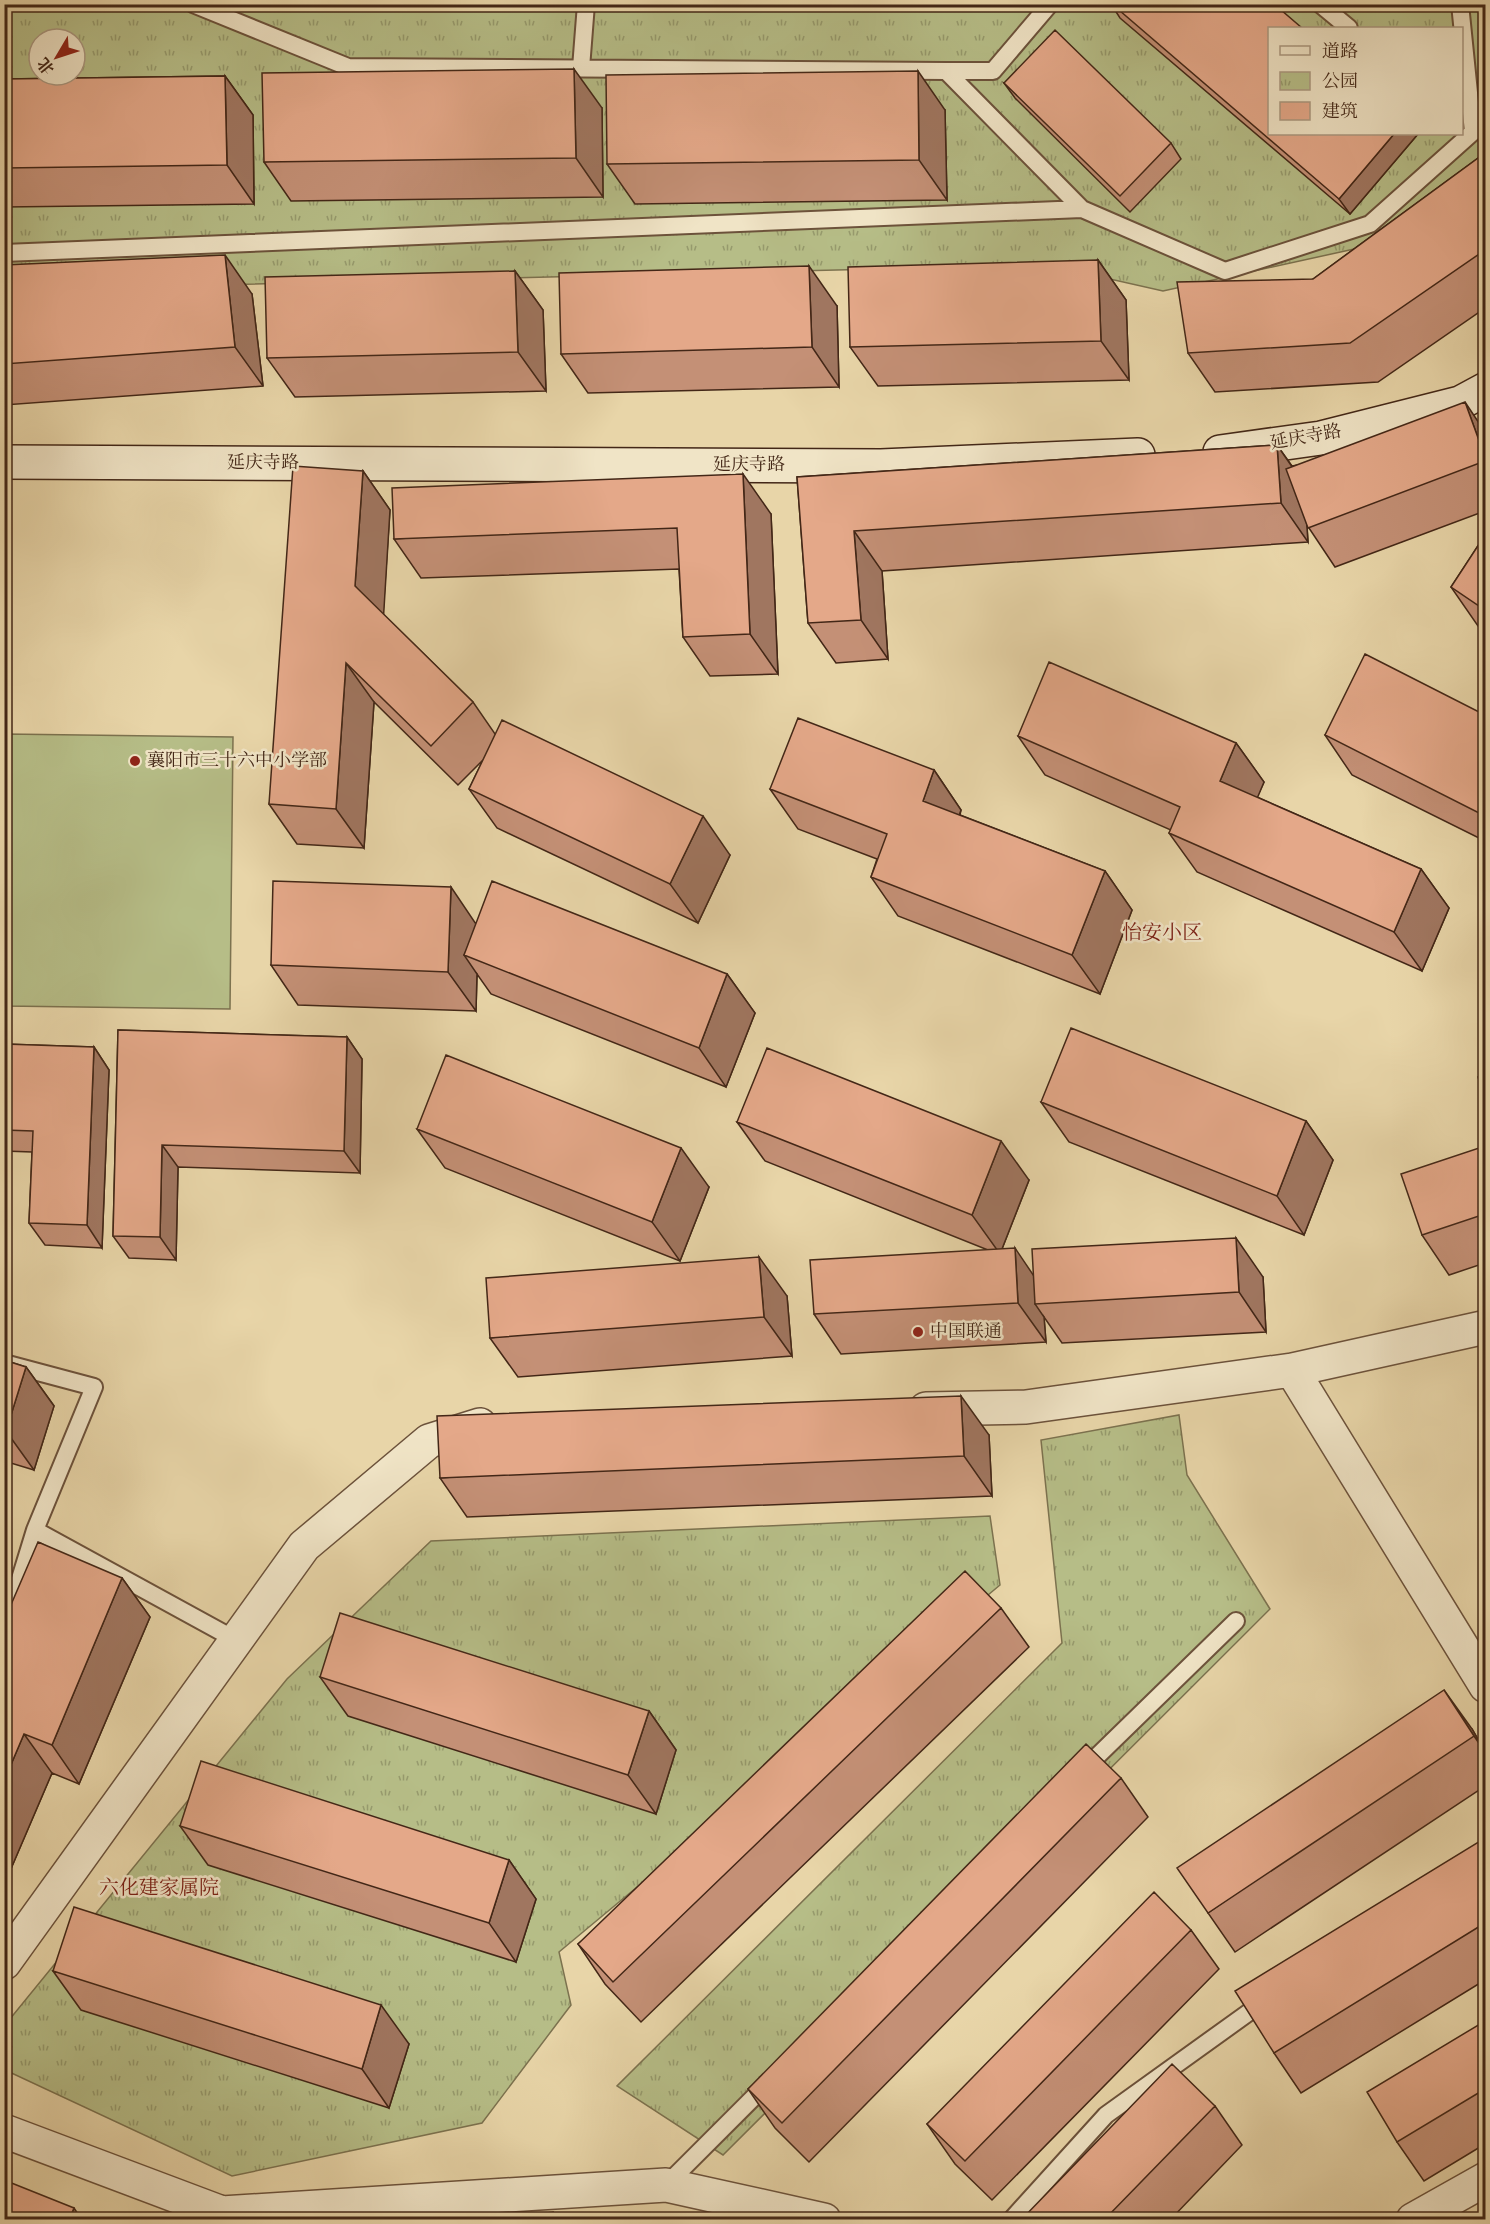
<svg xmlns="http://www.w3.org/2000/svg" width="1490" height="2224" font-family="'IM FELL English','Noto Serif SC',serif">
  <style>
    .park { fill: url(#park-tufts); stroke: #7c724f; stroke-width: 1.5; fill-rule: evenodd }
    .garden { fill: #b6bd87; stroke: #7c724f; stroke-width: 1.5 }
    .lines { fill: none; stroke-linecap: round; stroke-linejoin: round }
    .lane-casing { stroke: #6c523b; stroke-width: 20 }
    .street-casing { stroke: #6c523b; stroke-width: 36 }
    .secondary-casing { stroke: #432717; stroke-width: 36 }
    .lane { stroke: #f0e4c6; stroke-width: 16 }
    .street { stroke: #f0e4c6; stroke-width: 33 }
    .secondary { stroke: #f0e4c6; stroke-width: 33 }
    .wall { fill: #c49076; stroke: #432717; stroke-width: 1.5 }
    .shaded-wall { fill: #a07660; stroke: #432717; stroke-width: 1.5 }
    .building { fill: #e4a889; stroke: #432717; stroke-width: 1.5 }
    .poi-dot { fill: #8f2418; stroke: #f0e4c6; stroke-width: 2 }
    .labels { text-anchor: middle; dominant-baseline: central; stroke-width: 5; stroke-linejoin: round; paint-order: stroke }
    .street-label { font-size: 18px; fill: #432717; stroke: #f0e4c6 }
    .poi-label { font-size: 18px; fill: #432717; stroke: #f0e4c6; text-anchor: start }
    .neighbourhood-label { font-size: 20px; fill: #7a1f14; stroke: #f0e4c6 }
  </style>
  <defs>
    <pattern id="park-tufts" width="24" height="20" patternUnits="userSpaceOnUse" patternTransform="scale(1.5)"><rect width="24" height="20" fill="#b6bd87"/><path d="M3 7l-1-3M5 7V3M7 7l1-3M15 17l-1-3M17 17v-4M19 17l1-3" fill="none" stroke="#969a6d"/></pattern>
  </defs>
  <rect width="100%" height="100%" fill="#e8d5a8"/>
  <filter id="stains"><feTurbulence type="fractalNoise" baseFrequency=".00333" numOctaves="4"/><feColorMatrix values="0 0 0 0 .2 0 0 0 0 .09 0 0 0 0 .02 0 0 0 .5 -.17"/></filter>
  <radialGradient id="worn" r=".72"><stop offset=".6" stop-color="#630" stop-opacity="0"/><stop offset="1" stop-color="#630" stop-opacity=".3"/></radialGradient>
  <!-- park -->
  <path class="park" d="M4,5H1485V170L1386,242L1163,291L1048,265L5,290ZM1270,28H1462V134H1270ZM39,39H75V75H39Z
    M1179,1415L1187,1475L1270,1609L723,2155L617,2086L1062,1643L1041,1440Z
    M990,1516L1000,1585L559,1952L571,2005L482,2123L232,2176L5,2070V2025L287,1679L431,1541Z"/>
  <!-- garden -->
  <path class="garden" d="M5,734L233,737L230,1009L5,1006Z"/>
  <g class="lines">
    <defs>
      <path id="lane" d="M193,4L348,67L946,71H993L1050,4
        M1320,4L1349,28
        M1460,4L1473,132
        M581,68L586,4
        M1082,209L1225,271L1370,224L1473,132
        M4,253L1082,209L946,71
        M4,1363L94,1387L35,1530
        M4,1631L35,1530L236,1640
        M1083,1770L1236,1621
        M666,2185L769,2082
        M1011,2220L1106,2115L1266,2000"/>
      <path id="street" d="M1292,1370L1486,1686
        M926,1409L1026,1407L1292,1370L1486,1327
        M4,1963L304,1546L429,1441L480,1425
        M4,2131L222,2213L666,2185L824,2220
        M1413,2220L1486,2179"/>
      <path id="secondary" d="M1220,452L1321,438L1460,403L1486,389
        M4,462L881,466L1138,455"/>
    </defs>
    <!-- lane casing -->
    <use href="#lane" class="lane-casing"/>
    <!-- street casing -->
    <use href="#street" class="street-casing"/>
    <!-- secondary casing -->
    <use href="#secondary" class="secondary-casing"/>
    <!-- lane -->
    <use href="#lane" class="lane"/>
    <!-- street -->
    <use href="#street" class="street"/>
    <!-- secondary -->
    <use href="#secondary" class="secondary"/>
  </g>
  <!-- wall -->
  <path class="wall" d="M843,4H934L933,10Z
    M1111,4H1274L1418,134L1350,214L1120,18Z
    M225,76L253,115L254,204L4,207V79Z
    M1004,83L1171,143L1181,159L1130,212L1015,98Z
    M602,108L603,197L291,201L264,162Z
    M945,110L947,200L635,204L607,164Z
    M1485,153V308L1378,382L1215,392L1188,353L1313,279Z
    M1098,260L1126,300L1129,380L878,386L850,347Z
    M4,265L252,294L263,386L4,405Z
    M515,271L543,310L546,391L295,397L267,358Z
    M837,306L839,387L588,393L561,354Z
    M1485,432V511L1335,567L1307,525L1308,542L882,571L888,659L836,663L808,623L797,477L1277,445L1292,466Z
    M363,471L390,510L383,614L473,702L495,734L730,855L698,923L497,828L469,789L483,760L458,785L374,702L364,848L297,844L269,804Z
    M771,514L778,674L710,676L683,637L679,569L421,578L394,539Z
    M1485,535V631L1478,626L1451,587Z
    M1485,715V841L1352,775L1325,735Z
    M1018,736L1236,743L1264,782L1257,797L1421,869L1449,908L1422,971L1197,872L1169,833L1171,830L1045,775Z
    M934,770L961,810L960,815L1105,871L1132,910L1100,994L898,916L871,877L877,859L798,829L770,789Z
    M476,923L727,974L755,1013L726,1087L491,994L477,974L476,1011L298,1005L271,965Z
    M118,1030L347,1037L362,1059L360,1173L178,1167L176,1260L129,1258L113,1236Z
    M4,1044L94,1047L109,1070L102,1248L45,1245L29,1223L32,1152L4,1151Z
    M1041,1102L1306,1121L1333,1160L1304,1235L1069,1142Z
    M737,1122L1029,1180L1002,1249L1033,1275L1263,1277L1266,1332L1062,1343L1044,1317L1046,1342L841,1354L814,1314L988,1250L765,1161Z
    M417,1129L709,1187L680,1261L445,1168Z
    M1485,1146V1263L1449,1275L1422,1235Z
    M787,1296L792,1356L518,1377L490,1338Z
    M4,1360L26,1367L54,1406L34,1470L4,1461Z
    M989,1435L992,1496L467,1517L440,1478Z
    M122,1578L150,1617L79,1784L52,1773L4,1885V1621Z
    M1001,1608L1029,1647L641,2022L605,1984L578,1944Z
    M320,1677L649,1711L676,1750L656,1814L348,1716Z
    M1472,1729L1485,1751V1786L1235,1952L1208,1913Z
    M1121,1778L1148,1817L809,2162L775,2128L748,2089Z
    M180,1826L509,1860L536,1899L516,1962L208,1865Z
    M1485,1838V1980L1301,2093L1274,2053Z
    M1191,1930L1219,1969L992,2200L955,2164L927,2124Z
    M53,1971L409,2044L389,2108L81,2010Z
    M1485,2021V2144L1424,2181L1397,2142Z
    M1215,2106L1242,2145L1170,2220H1021Z"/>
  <!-- shaded-wall -->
  <path class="shaded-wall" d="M929,4H934L933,10Z
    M574,69L602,108L603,197L576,158Z
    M918,71L945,110L947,200L919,160Z
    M225,76L253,115L254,204L227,165Z
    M1394,134H1418L1350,214L1339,199Z
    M225,255L252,294L263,386L235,347Z
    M1098,260L1126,300L1129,380L1101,341Z
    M809,266L837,306L839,387L812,347Z
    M515,271L543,310L546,391L518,352Z
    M1465,402L1485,432V457Z
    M1277,445L1304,484L1308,542L1281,503Z
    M363,471L390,510L383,625L355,586Z
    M743,474L771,514L778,674L750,634Z
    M854,531L882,571L888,659L861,620Z
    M346,663L374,702L364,848L336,809Z
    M1236,743L1264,782L1248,820L1220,781Z
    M934,770L961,810L950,840L923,801Z
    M703,816L730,855L698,923L670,884Z
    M1421,869L1449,908L1422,971L1394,932Z
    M1105,871L1132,910L1100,994L1072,955Z
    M451,887L478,927L464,955L477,974L476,1011L448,972Z
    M727,974L755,1013L726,1087L699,1048Z
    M347,1037L362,1059L360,1173L344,1151Z
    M94,1047L109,1070L102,1248L87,1225Z
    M1306,1121L1333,1160L1304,1235L1277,1196Z
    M1001,1141L1029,1180L1000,1254L972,1215Z
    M162,1145L178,1167L176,1260L160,1237Z
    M681,1148L709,1187L680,1261L652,1222Z
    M1236,1238L1263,1277L1266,1332L1239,1292Z
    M1015,1248L1042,1288L1035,1304L1044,1317L1046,1342L1018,1303Z
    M759,1257L787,1296L792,1356L764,1317Z
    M26,1367L54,1406L34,1470L6,1431Z
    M961,1396L989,1435L992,1496L964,1456Z
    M4,1505L11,1515L4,1536Z
    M122,1578L150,1617L79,1784L52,1745Z
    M1444,1690L1472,1729L1485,1752L1474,1736Z
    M649,1711L676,1750L656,1814L628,1775Z
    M24,1734L52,1773L4,1885V1781Z
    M509,1860L536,1899L516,1962L489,1923Z
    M381,2005L409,2044L389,2108L362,2069Z
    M74,2208L82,2220H69Z
    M553,2212L558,2220H554Z"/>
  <!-- building -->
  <path class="building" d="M1112,4H1274L1302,28H1269V134H1394L1339,199Z
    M1055,30L1171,143L1120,196L1004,83Z
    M574,69L576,158L264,162L262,73Z
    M918,71L919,160L607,164L606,75Z
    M225,76L227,165L4,168V79Z
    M1485,153V250L1350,343L1188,353L1177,282L1313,279Z
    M225,255L235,347L4,364V265Z
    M1098,260L1101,341L850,347L848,267Z
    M809,266L812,347L561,354L559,273Z
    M515,271L518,352L267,358L265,277Z
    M1465,402L1485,457V461L1308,528L1286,469Z
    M1277,445L1281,503L854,531L861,620L808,623L797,477Z
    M293,466L363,471L355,586L473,702L431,746L346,663L336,809L269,804Z
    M743,474L750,634L683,637L677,528L394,539L392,488Z
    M1485,535V610L1451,587Z
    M1365,654L1485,715V816L1325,735Z
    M1049,662L1236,743L1220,781L1421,869L1394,932L1169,833L1180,807L1018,736Z
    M798,718L934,770L923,801L1105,871L1072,955L871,877L887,834L770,789Z
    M502,720L703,816L670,884L469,789Z
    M273,881L451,887L448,972L271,965Z
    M492,881L727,974L699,1048L464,955Z
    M1071,1028L1306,1121L1277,1196L1041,1102Z
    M118,1030L347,1037L344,1151L162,1145L160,1237L113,1236Z
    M4,1044L94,1047L87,1225L29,1223L33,1131L4,1130Z
    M767,1048L1001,1141L972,1215L737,1122Z
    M446,1055L681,1148L652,1222L417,1129Z
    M1485,1074V1100L1478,1077Z
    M1485,1146V1214L1422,1235L1401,1174Z
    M1236,1238L1239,1292L1035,1304L1032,1249Z
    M1015,1248L1018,1303L814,1314L810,1260Z
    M759,1257L764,1317L490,1338L486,1278Z
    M4,1360L26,1367L6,1431L4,1430Z
    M961,1396L964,1456L440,1478L437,1416Z
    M38,1542L122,1578L52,1745L24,1734L4,1781V1621Z
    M965,1571L1001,1608L613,1982L578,1944Z
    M340,1613L649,1711L628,1775L320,1677Z
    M1444,1690L1474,1736L1208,1913L1177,1868Z
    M1086,1744L1121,1778L782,2123L748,2089Z
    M201,1761L509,1860L489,1923L180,1826Z
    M1485,1838V1923L1274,2053L1235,1991Z
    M1154,1892L1191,1930L965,2161L927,2124Z
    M74,1907L381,2005L362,2069L53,1971Z
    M1485,2021V2089L1397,2142L1367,2092Z
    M1172,2064L1215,2106L1104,2220H1021Z
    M4,2180L74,2208L69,2220H4Z
    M553,2212L554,2220H495Z
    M703,2215L706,2220H697Z"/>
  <!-- markers -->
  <g class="poi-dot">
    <circle cx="135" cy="761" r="6"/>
    <circle cx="918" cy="1332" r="6"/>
  </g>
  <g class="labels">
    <!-- street labels -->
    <g class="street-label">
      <text transform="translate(1306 438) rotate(-10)">延庆寺路</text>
      <text x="263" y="463">延庆寺路</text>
      <text x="749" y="465">延庆寺路</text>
    </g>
    <!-- poi labels -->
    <g class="poi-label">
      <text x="147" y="761">襄阳市三十六中小学部</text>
      <text x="930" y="1332">中国联通</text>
    </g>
    <!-- neighbourhood labels -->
    <g class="neighbourhood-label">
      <text x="1162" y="933">怡安小区</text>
      <text x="159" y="1888">六化建家属院</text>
    </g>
  </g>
  <!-- margin -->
  <rect width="1490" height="2224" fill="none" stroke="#e8d5a8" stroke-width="24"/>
  <rect x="6" y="6" width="1478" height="2212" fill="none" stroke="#432717" stroke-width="3"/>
  <rect x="12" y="12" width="1466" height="2200" fill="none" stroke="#432717" stroke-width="1.5"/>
  <!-- legend -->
  <rect x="1268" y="27" width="195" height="108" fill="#f0e4c6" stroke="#ab9880" stroke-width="1.5"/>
  <rect x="1280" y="46" width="30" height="9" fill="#f0e4c6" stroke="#ab9880" stroke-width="1.5"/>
  <text x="1322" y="57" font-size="18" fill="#432717">道路</text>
  <rect x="1280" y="72" width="30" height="18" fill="url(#park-tufts)" stroke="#ab9880" stroke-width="1.5"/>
  <text x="1322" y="87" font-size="18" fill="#432717">公园</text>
  <rect x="1280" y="102" width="30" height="18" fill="#e4a889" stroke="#ab9880" stroke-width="1.5"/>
  <text x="1322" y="117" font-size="18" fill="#432717">建筑</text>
  <!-- north arrow -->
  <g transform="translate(57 57) rotate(231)"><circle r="28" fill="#f0e4c6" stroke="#ab9880" stroke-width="1.5"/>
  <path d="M0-4.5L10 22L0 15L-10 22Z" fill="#8f2418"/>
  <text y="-9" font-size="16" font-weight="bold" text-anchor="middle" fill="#432717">北</text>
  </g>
  <rect width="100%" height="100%" filter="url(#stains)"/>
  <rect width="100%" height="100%" fill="url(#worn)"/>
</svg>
